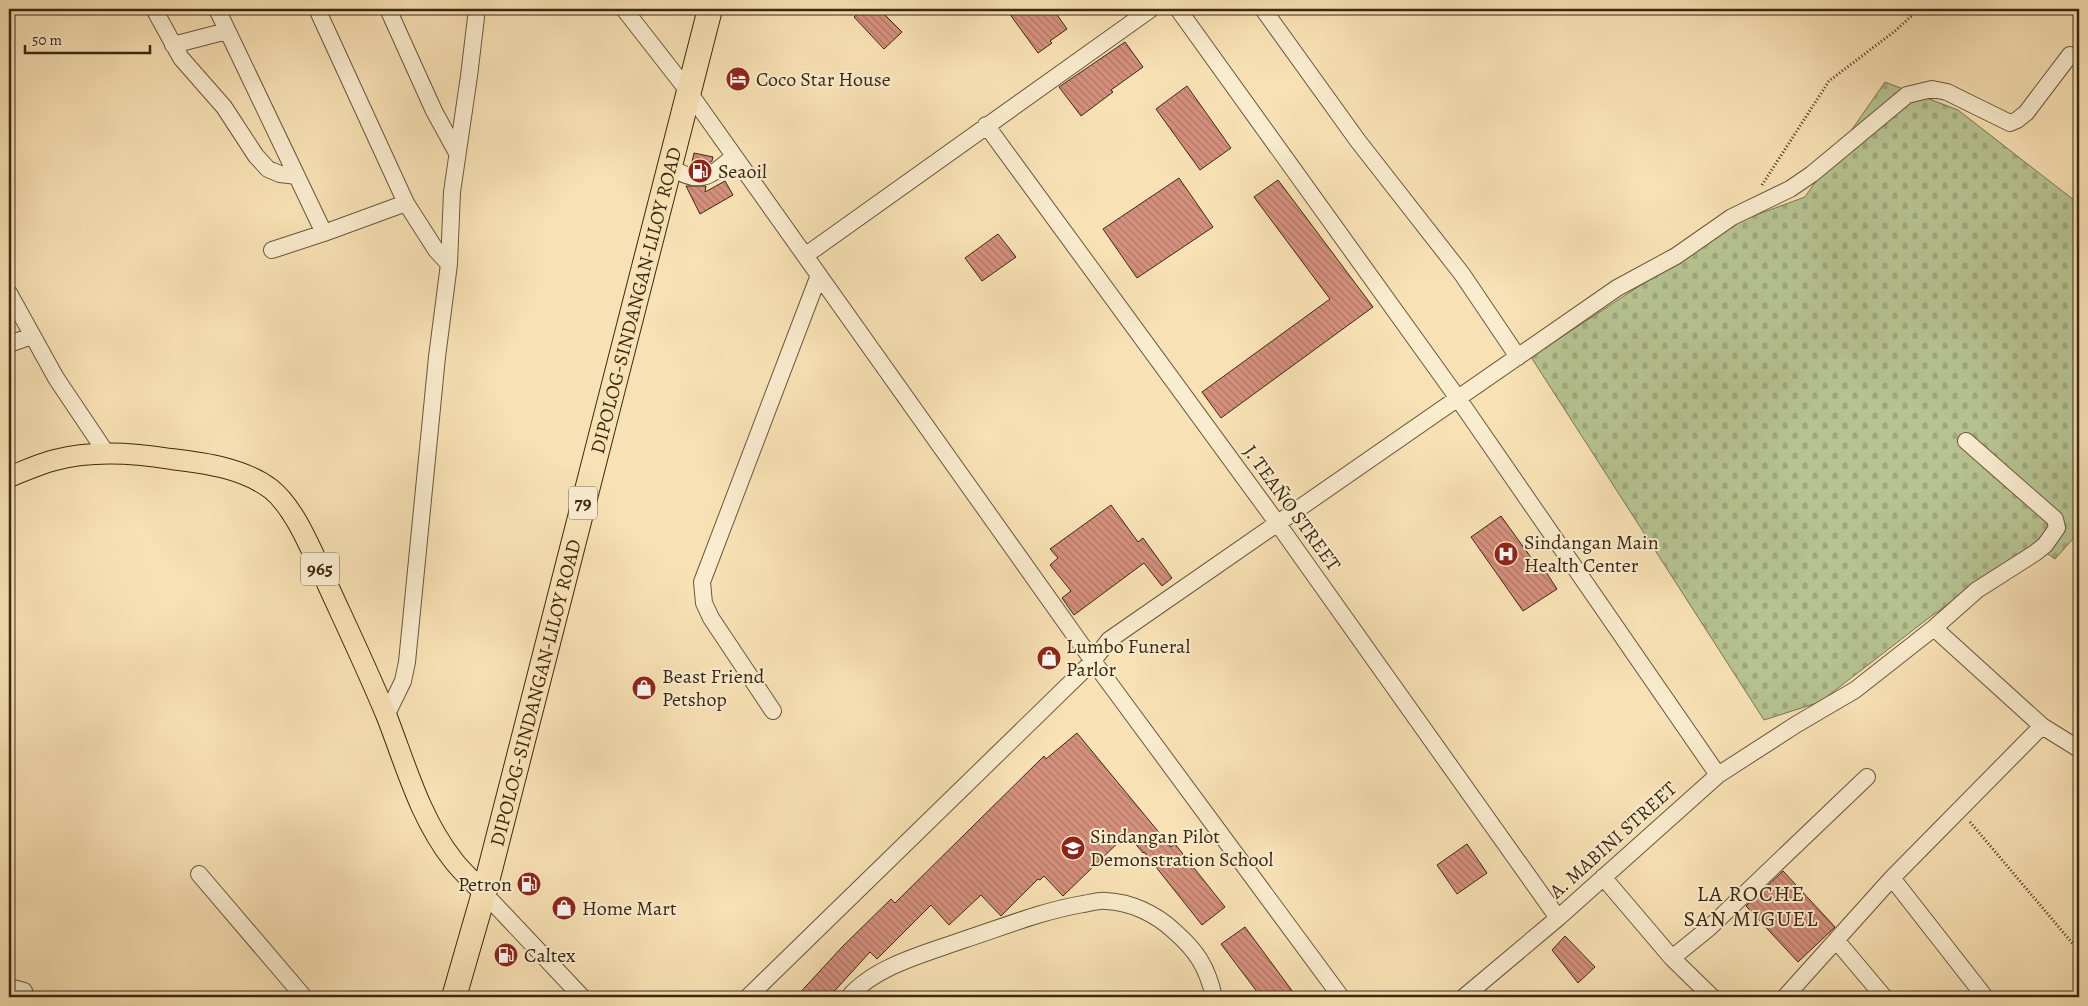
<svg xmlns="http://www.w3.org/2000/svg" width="2088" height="1006" font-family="Alegreya,serif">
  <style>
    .cemetery { fill: url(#cemetery-stones); stroke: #797652 }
    .building { fill: url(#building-back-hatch); stroke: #3b2813 }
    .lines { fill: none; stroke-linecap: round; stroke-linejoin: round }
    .minor-casing { stroke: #6a563c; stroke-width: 18 }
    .major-casing { stroke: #3b2813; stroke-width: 22 }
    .highway-casing { stroke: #3b2813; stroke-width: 26 }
    .path { stroke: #3b2813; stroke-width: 3; stroke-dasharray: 1 2.5; stroke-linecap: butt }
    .minor { stroke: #faeccf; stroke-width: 16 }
    .major { stroke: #f8e2b5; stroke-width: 20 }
    .highway { stroke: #f8e2b5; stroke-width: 24 }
    .labels { text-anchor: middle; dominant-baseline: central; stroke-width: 4; stroke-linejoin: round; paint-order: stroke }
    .shield { fill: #faeccf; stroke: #74634b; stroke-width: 1 }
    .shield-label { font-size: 19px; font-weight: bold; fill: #3b2813 }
    .poi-label { font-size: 20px; fill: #3b2813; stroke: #faeccf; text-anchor: start }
    .street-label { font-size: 20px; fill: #3b2813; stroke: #faeccf }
    .quarter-label { font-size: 22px; letter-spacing: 1px; fill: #3b2813; stroke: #faeccf }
  </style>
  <defs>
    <pattern id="cemetery-stones" width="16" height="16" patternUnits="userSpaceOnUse" patternTransform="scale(1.25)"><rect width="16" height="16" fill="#b7c492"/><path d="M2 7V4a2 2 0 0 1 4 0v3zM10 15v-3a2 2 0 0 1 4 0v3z" fill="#9ea87d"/></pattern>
    <pattern id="building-back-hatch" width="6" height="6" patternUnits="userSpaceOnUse" patternTransform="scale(1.25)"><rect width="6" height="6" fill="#d5907d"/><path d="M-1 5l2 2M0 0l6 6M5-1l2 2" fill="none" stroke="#ae7665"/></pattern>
  </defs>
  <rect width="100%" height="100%" fill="#f8e2b5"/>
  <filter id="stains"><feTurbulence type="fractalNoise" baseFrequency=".004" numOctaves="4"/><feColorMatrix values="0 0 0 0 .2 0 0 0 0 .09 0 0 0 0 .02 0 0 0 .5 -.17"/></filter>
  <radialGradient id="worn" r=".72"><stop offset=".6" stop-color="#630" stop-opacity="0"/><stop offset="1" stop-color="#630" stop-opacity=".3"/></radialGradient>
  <!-- cemetery -->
  <path class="cemetery" d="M1885,82L1958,110L2079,204V532L2055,559L2034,544L1930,617L1820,702L1764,720L1531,357L1737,222L1805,197Z"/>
  <!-- building -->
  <path class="building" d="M863,9H879L902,32L884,49L854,17Z
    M1006,9H1053L1067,29L1050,41L1052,43L1038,53Z
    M1125,42L1143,67L1111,90L1113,92L1081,116L1059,87Z
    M1187,86L1231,148L1200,170L1156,109Z
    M694,153L713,157L712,161L701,167L691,166Z
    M1179,178L1213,227L1137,278L1103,229Z
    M1278,180L1373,307L1221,418L1202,392L1330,299L1254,197Z
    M725,181L733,195L700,214L686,186H706L705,192Z
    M998,234L1016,257L982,281L965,258Z
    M1111,505L1138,542L1143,538L1172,578L1162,586L1144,563L1074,615L1062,598L1071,591L1050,565L1058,558L1050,549Z
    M1501,516L1543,574L1546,572L1557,589L1523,611L1471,537Z
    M1077,733L1171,847L1175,844L1225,907L1202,925L1144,852L1143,853L1127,834L1063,896L1044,876L1040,880L1038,879L1001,916L981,895L949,925L931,905L877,959L870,952L829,997H796L843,946L891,899L895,903L1044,756L1046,759Z
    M1467,844L1487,873L1457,894L1437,865Z
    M1783,871L1835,927L1798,962L1746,906Z
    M1245,927L1293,992L1286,997H1261L1221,944Z
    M1565,936L1595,967L1578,983L1552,950Z"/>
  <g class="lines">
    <defs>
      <path id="minor" d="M154,9L181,58L224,107L256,156L268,169L280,174L297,176
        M217,9L324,233L406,203
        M317,9L406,203L436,250L449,264
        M388,9L434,111L457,153
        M624,9L688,91L1093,661L1341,997
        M1178,9L1457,397L1718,775
        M1263,9L1358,141L1462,274L1518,357
        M173,45L227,31
        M986,125L1278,524L1558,918
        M669,166C699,186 709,178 734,156
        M272,250L324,233
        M806,255L1151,9
        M9,293L56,378L107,454
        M9,344L32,336
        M1934,628L2042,726L2079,749
        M773,711L711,618L704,603L702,582L819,275
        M386,716L403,681L407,662L437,357L449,264L452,192L469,76L477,9
        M199,874L304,997
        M1603,877L1672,958L1712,997
        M1892,878L1985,997
        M484,893L582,997
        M1836,940L1884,997
        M1672,958L1709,928L1867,777
        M9,987L24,991
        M748,997L1093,661L1109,640L1617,288L1676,256L1732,217L1790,189L1812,174L1907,95L1932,89L1947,92L2010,123L2017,120L2026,113L2070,55
        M849,997C875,966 927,953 963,940C1003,927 1042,911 1083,904C1090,903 1099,900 1106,901C1131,902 1156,914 1174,931C1197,951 1207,967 1214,997
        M1464,997L1558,918L1718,775L1797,724L1855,690L1934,628L1977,590L2035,553L2045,545L2057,528L2055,519L1966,441
        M1785,997L1892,878L2042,726"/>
      <path id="major" d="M9,477C24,471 39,464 55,460C92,450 134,453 171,459C205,463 243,468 271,489C295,508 312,552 325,579C346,625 368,671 387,717C406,766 420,818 453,860C462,872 474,882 484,893"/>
      <g id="highway">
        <path id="s1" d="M454,997L484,893L710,9"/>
      </g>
    </defs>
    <!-- minor casing -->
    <use href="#minor" class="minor-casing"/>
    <!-- major casing -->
    <use href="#major" class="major-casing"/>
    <!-- highway casing -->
    <use href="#highway" class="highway-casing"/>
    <!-- path -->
    <path class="path" d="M1762,185L1829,81L1895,31L1919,9
      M1970,822L2079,951"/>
    <!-- minor -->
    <use href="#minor" class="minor"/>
    <!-- major -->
    <use href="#major" class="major"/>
    <!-- highway -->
    <use href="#highway" class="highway"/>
  </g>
  <!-- icons -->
  <defs>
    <symbol id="hotel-disc" viewBox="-11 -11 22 22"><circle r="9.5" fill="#8f2418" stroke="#faeccf"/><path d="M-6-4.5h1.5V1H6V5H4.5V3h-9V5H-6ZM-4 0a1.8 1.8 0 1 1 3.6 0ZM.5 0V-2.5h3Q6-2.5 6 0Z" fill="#fff"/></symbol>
    <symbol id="fuel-disc" viewBox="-11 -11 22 22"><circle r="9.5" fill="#8f2418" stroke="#faeccf"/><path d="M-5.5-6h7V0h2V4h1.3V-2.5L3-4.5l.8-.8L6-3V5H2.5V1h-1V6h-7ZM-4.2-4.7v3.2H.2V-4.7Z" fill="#fff"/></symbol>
    <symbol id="hospital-disc" viewBox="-11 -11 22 22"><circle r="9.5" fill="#8f2418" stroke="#faeccf"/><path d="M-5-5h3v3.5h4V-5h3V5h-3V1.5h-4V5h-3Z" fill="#fff"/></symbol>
    <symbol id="shop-disc" viewBox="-11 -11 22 22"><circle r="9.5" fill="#8f2418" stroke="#faeccf"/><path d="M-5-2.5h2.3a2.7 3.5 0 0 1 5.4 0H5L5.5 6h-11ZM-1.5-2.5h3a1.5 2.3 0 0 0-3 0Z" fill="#fff"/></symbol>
    <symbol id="school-disc" viewBox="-11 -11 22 22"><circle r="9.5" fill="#8f2418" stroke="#faeccf"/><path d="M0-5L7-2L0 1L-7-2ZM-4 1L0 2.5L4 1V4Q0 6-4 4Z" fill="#fff"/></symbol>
  </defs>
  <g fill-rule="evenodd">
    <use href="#hotel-disc" x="724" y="65" width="28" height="28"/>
    <use href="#fuel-disc" x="686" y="157" width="28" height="28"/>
    <use href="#hospital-disc" x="1492" y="540" width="28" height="28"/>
    <use href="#shop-disc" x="1035" y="644" width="28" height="28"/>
    <use href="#shop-disc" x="630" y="674" width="28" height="28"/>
    <use href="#school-disc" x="1059" y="834" width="28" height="28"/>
    <use href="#fuel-disc" x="515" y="870" width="28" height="28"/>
    <use href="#shop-disc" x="550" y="894" width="28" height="28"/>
    <use href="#fuel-disc" x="492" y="941" width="28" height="28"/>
  </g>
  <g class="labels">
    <!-- shield labels -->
    <g class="shield">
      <rect x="569" y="486.5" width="28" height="33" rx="4"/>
      <rect x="301" y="552.5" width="38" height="33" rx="4"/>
    </g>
    <g class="shield-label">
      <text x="583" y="503">79</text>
      <text x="320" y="569">965</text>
    </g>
    <!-- poi labels -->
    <g class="poi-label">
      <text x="756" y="79">Coco Star House</text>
      <text x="718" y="171">Seaoil</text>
      <text x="1524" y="542">Sindangan Main<tspan x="1524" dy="23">Health Center</tspan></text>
      <text x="1066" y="646">Lumbo Funeral<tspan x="1066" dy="23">Parlor</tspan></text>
      <text x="662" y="676">Beast Friend<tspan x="662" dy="23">Petshop</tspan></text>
      <text x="1090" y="836">Sindangan Pilot<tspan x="1090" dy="23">Demonstration School</tspan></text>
      <text x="512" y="884" text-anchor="end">Petron</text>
      <text x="582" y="908">Home Mart</text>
      <text x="524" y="955">Caltex</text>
    </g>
    <!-- street labels -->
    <g class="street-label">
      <text stroke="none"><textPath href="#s1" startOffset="720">DIPOLOG-SINDANGAN-LILOY ROAD</textPath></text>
      <text transform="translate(1292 508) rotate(54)">J. TEAÑO STREET</text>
      <text stroke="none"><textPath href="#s1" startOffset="315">DIPOLOG-SINDANGAN-LILOY ROAD</textPath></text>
      <text transform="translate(1613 840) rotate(-42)">A. MABINI STREET</text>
    </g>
    <!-- quarter labels -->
    <g class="quarter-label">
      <text x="1751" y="894">LA ROCHE<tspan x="1751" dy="25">SAN MIGUEL</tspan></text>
    </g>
  </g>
  <!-- margin -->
  <rect width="2088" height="1006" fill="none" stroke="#f8e2b5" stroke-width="30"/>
  <rect x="10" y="10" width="2068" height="986" fill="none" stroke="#3b2813" stroke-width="2.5"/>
  <rect x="15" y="15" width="2058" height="976" fill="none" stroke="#3b2813"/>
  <!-- scale -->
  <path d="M25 45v8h125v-8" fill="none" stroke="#3b2813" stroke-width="2.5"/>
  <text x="32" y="45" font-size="15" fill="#3b2813" stroke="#faeccf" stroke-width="4" paint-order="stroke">50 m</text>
  <rect width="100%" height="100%" filter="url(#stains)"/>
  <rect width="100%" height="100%" fill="url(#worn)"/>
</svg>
